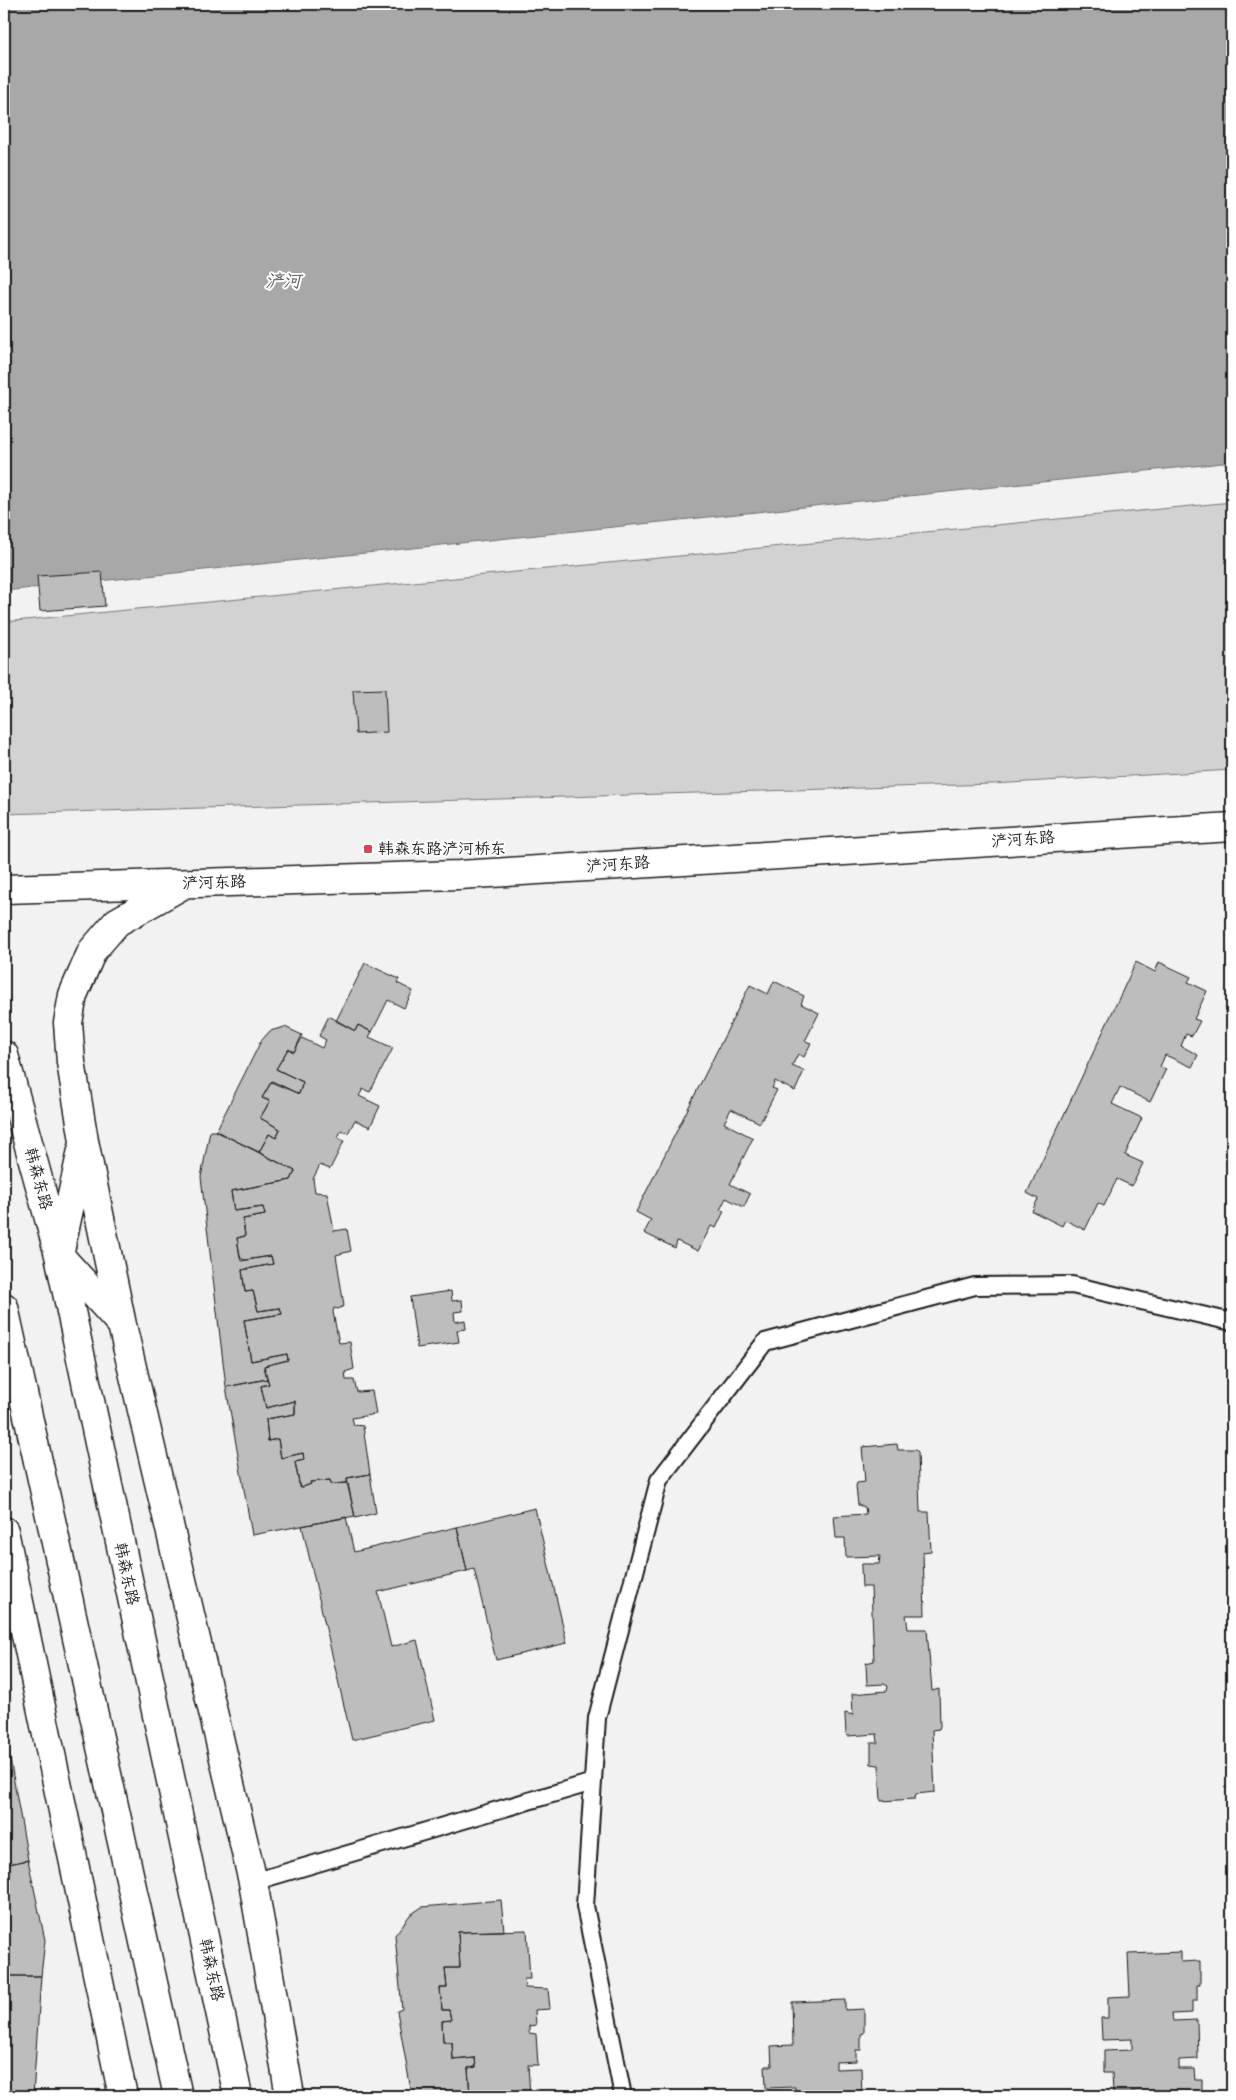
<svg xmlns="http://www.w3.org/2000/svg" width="1236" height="2100" font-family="Mynerve,'LXGW WenKai TC',sans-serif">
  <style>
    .green { fill: #d2d2d2; stroke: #777 }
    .water { fill: #a8a8a8; stroke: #707070 }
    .building { fill: #bdbdbd; stroke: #1c1c1c }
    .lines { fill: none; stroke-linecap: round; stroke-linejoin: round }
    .lane-casing { stroke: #1c1c1c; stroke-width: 20 }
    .secondary-casing { stroke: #1c1c1c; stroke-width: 31 }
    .lane { stroke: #fff; stroke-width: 16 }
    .secondary { stroke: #fff; stroke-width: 28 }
    .poi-dot { fill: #d1495b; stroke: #fff; stroke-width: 2 }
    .labels { text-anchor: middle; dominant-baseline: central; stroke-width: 4; stroke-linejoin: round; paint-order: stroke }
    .street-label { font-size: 16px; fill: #1c1c1c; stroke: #fff }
    .poi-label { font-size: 16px; fill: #1c1c1c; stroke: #fff; text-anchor: start }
    .water-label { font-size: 18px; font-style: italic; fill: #5b5b5b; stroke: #fff }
  </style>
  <rect width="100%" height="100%" fill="#f2f2f2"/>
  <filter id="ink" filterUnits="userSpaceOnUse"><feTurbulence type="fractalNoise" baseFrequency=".02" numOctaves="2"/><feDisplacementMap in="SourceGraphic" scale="10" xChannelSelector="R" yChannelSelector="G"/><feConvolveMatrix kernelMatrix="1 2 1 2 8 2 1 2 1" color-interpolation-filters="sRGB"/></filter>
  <g filter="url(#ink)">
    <!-- green -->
    <path class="green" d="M1232,502V770L993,784L4,814V622Z"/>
    <!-- water -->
    <path class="water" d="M4,4H1232V462L4,591Z"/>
    <!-- building -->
    <path class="building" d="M102,572L105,606L40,611L37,576Z
      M385,689L387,732L356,734L353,690Z
      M1136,962L1155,972L1159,962L1191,977L1188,982L1207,991L1194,1019L1200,1021L1192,1036L1186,1034L1181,1046L1198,1055L1192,1067L1165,1055L1160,1067L1166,1069L1150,1102L1120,1087L1112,1104L1142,1118L1125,1155L1143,1163L1132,1186L1117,1179L1104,1206L1098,1203L1085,1230L1065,1220L1062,1226L1032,1211L1038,1199L1027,1193Z
      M365,963L399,979L397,983L413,991L404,1008L388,1000L372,1032L358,1025L355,1031L336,1021Z
      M774,981L804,996L801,1004L819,1013L805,1041L811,1043L804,1057L798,1054L792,1066L804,1071L795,1091L775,1081L772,1088L777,1090L760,1123L731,1109L724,1123L753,1138L730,1184L750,1194L744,1207L726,1198L720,1210L724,1211L716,1228L711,1226L698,1251L677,1241L675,1248L644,1233L651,1220L636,1212L750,985L768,994Z
      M329,1016L355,1031L358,1025L372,1032L369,1037L393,1048L370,1092L363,1089L359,1096L380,1106L370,1127L355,1120L348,1133L341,1131L338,1138L344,1141L330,1169L320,1165L313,1179L315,1192L327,1193L334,1231L347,1229L351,1251L336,1255L344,1306L338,1309L334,1308L333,1312L339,1343L350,1342L354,1369L345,1372L346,1380H354L357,1392L372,1391L376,1414L352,1418L354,1425L363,1426L370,1474L347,1478V1483L331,1484L330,1480L310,1482L311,1484L300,1488L295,1462L304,1460L303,1453L281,1458L278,1439L268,1441L266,1419L295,1414V1401L266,1408L261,1386L269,1384L264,1366L288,1360L287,1354L251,1361L244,1320L282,1314L280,1308L258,1311L253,1291L245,1292L242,1270L273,1264L271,1256L245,1260L240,1258L237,1238L245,1236L243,1219L265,1215L263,1207L234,1211L231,1191L291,1180L295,1171L259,1152L269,1134L276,1138L280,1129L260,1118L270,1101L262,1098L272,1081L299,1094L303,1082L276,1069L288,1049L294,1052L302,1038L322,1048L326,1040L319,1036Z
      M285,1027L302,1035L294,1052L288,1049L276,1069L303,1082L299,1094L271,1082L262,1098L270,1101L260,1118L280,1129L276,1138L269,1134L259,1152L216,1131L261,1041L270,1031Z
      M210,1131H216L295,1171L291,1180L231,1191L234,1211L263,1207L265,1215L243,1219L245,1236L237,1238L241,1261L271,1256L273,1264L242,1270L245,1292L253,1291L258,1311L280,1308L282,1314L244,1320L251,1361L287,1354L288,1360L264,1366L267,1379L226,1387L201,1177Z
      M451,1291L452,1301L462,1300L463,1311L454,1312L455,1322L465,1320L466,1329L457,1330L459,1342L417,1348L410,1297Z
      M267,1379L269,1384L261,1386L266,1408L295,1401V1414L266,1419L268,1441L278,1439L281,1458L303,1453L304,1460L295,1462L300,1488L311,1484L310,1482L330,1480L331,1484L347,1483L355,1516L252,1535L226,1387Z
      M897,1444L898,1450H916L918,1452L920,1512H929L931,1551L923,1552L925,1615H906L908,1629H927L932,1691L939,1689L940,1726L939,1729L932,1730L935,1792L916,1794L915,1799L881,1801L879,1765L871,1764V1743H878L877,1734L848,1736L846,1734L845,1715V1713L853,1715L852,1694L887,1691L888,1686L884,1684L867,1685L866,1663L874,1661L871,1587H862L861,1567L862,1564H879L880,1556L846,1557L845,1538H836L834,1516L866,1514L865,1507L858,1505L856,1486L857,1483L865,1482L862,1447Z
      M370,1474L376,1513L355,1518L347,1478Z
      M535,1508L567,1643L496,1660L474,1569L467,1571L457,1527Z
      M346,1517L354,1552L457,1527L467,1571L378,1592L391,1647L417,1640L435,1720L352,1740L302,1526Z
      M4,1747L9,1753L28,1860L4,1865Z
      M28,1860L45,1940L41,1976H4V1865Z
      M501,1900L504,1931L458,1932L460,1968H445L447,1988H440L442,2010H449L451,2020L442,2021L443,2042H452L453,2060L475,2058L476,2067L468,2068L470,2096H412L397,2011L402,2009L395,1935L410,1915L422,1907Z
      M527,1930L530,1979H524L525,1988L548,1989L550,2009L535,2010L536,2025L529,2026V2033L536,2034L538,2065H528L530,2096H470L468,2068L476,2067L475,2058L453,2060L452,2042H443L442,2021L451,2020L449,2010H442L440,1988H447L445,1968H460L458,1932Z
      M1181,1952V1962L1200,1961V1985H1197V2001H1192V2013L1172,2014L1173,2021L1197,2020L1198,2059L1179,2060V2069H1194L1195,2080H1202V2096H1135V2092H1113L1112,2073H1104V2051L1132,2050V2039L1102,2040L1101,2018H1108V1997L1130,1996L1128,1954Z
      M4,1976H41L33,2096H4Z
      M845,2000V2010L864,2009V2033L861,2034V2050H856V2061L836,2062V2069L861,2068L862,2096H795V2087L766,2088L765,2066H772L771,2046L793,2045L792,2002Z"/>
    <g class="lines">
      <defs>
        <path id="lane" d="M253,1882L593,1782
          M623,2096L585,1906L597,1718L659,1480L765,1342L975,1286L1072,1285L1232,1322"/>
        <path id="secondary" d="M184,884L117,922L92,951L73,995L68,1023L71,1062L84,1141L122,1325L253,1882L290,2096
          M4,889L459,875L1232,827
          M4,1055L59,1255L238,2096
          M82,1150L59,1255L122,1325
          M4,1307L178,2096
          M4,1531L123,2096"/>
      </defs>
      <!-- lane casing -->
      <use href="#lane" class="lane-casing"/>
      <!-- secondary casing -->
      <use href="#secondary" class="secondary-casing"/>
      <!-- lane -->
      <use href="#lane" class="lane"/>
      <!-- secondary -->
      <use href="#secondary" class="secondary"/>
    </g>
  </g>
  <!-- markers -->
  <rect class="poi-dot" x="363" y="844" width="10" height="10" rx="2.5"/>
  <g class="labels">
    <!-- street labels -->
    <g class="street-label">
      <text transform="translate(1023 840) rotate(-4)">浐河东路</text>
      <text transform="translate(618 865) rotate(-4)">浐河东路</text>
      <text transform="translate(214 883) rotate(-2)">浐河东路</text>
      <text transform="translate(38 1179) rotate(75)">韩森东路</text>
      <text transform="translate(126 1574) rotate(78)">韩森东路</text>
      <text transform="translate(211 1970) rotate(78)">韩森东路</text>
    </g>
    <!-- poi labels -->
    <g class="poi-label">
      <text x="378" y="849">韩森东路浐河桥东</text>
    </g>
    <!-- water labels -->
    <g class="water-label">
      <text x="283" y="282">浐河</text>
    </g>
  </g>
  <!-- margin -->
  <rect width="1236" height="2100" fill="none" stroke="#fff" stroke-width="20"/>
  <rect x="10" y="10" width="1216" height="2080" fill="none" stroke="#1c1c1c" stroke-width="2" filter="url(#ink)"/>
</svg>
